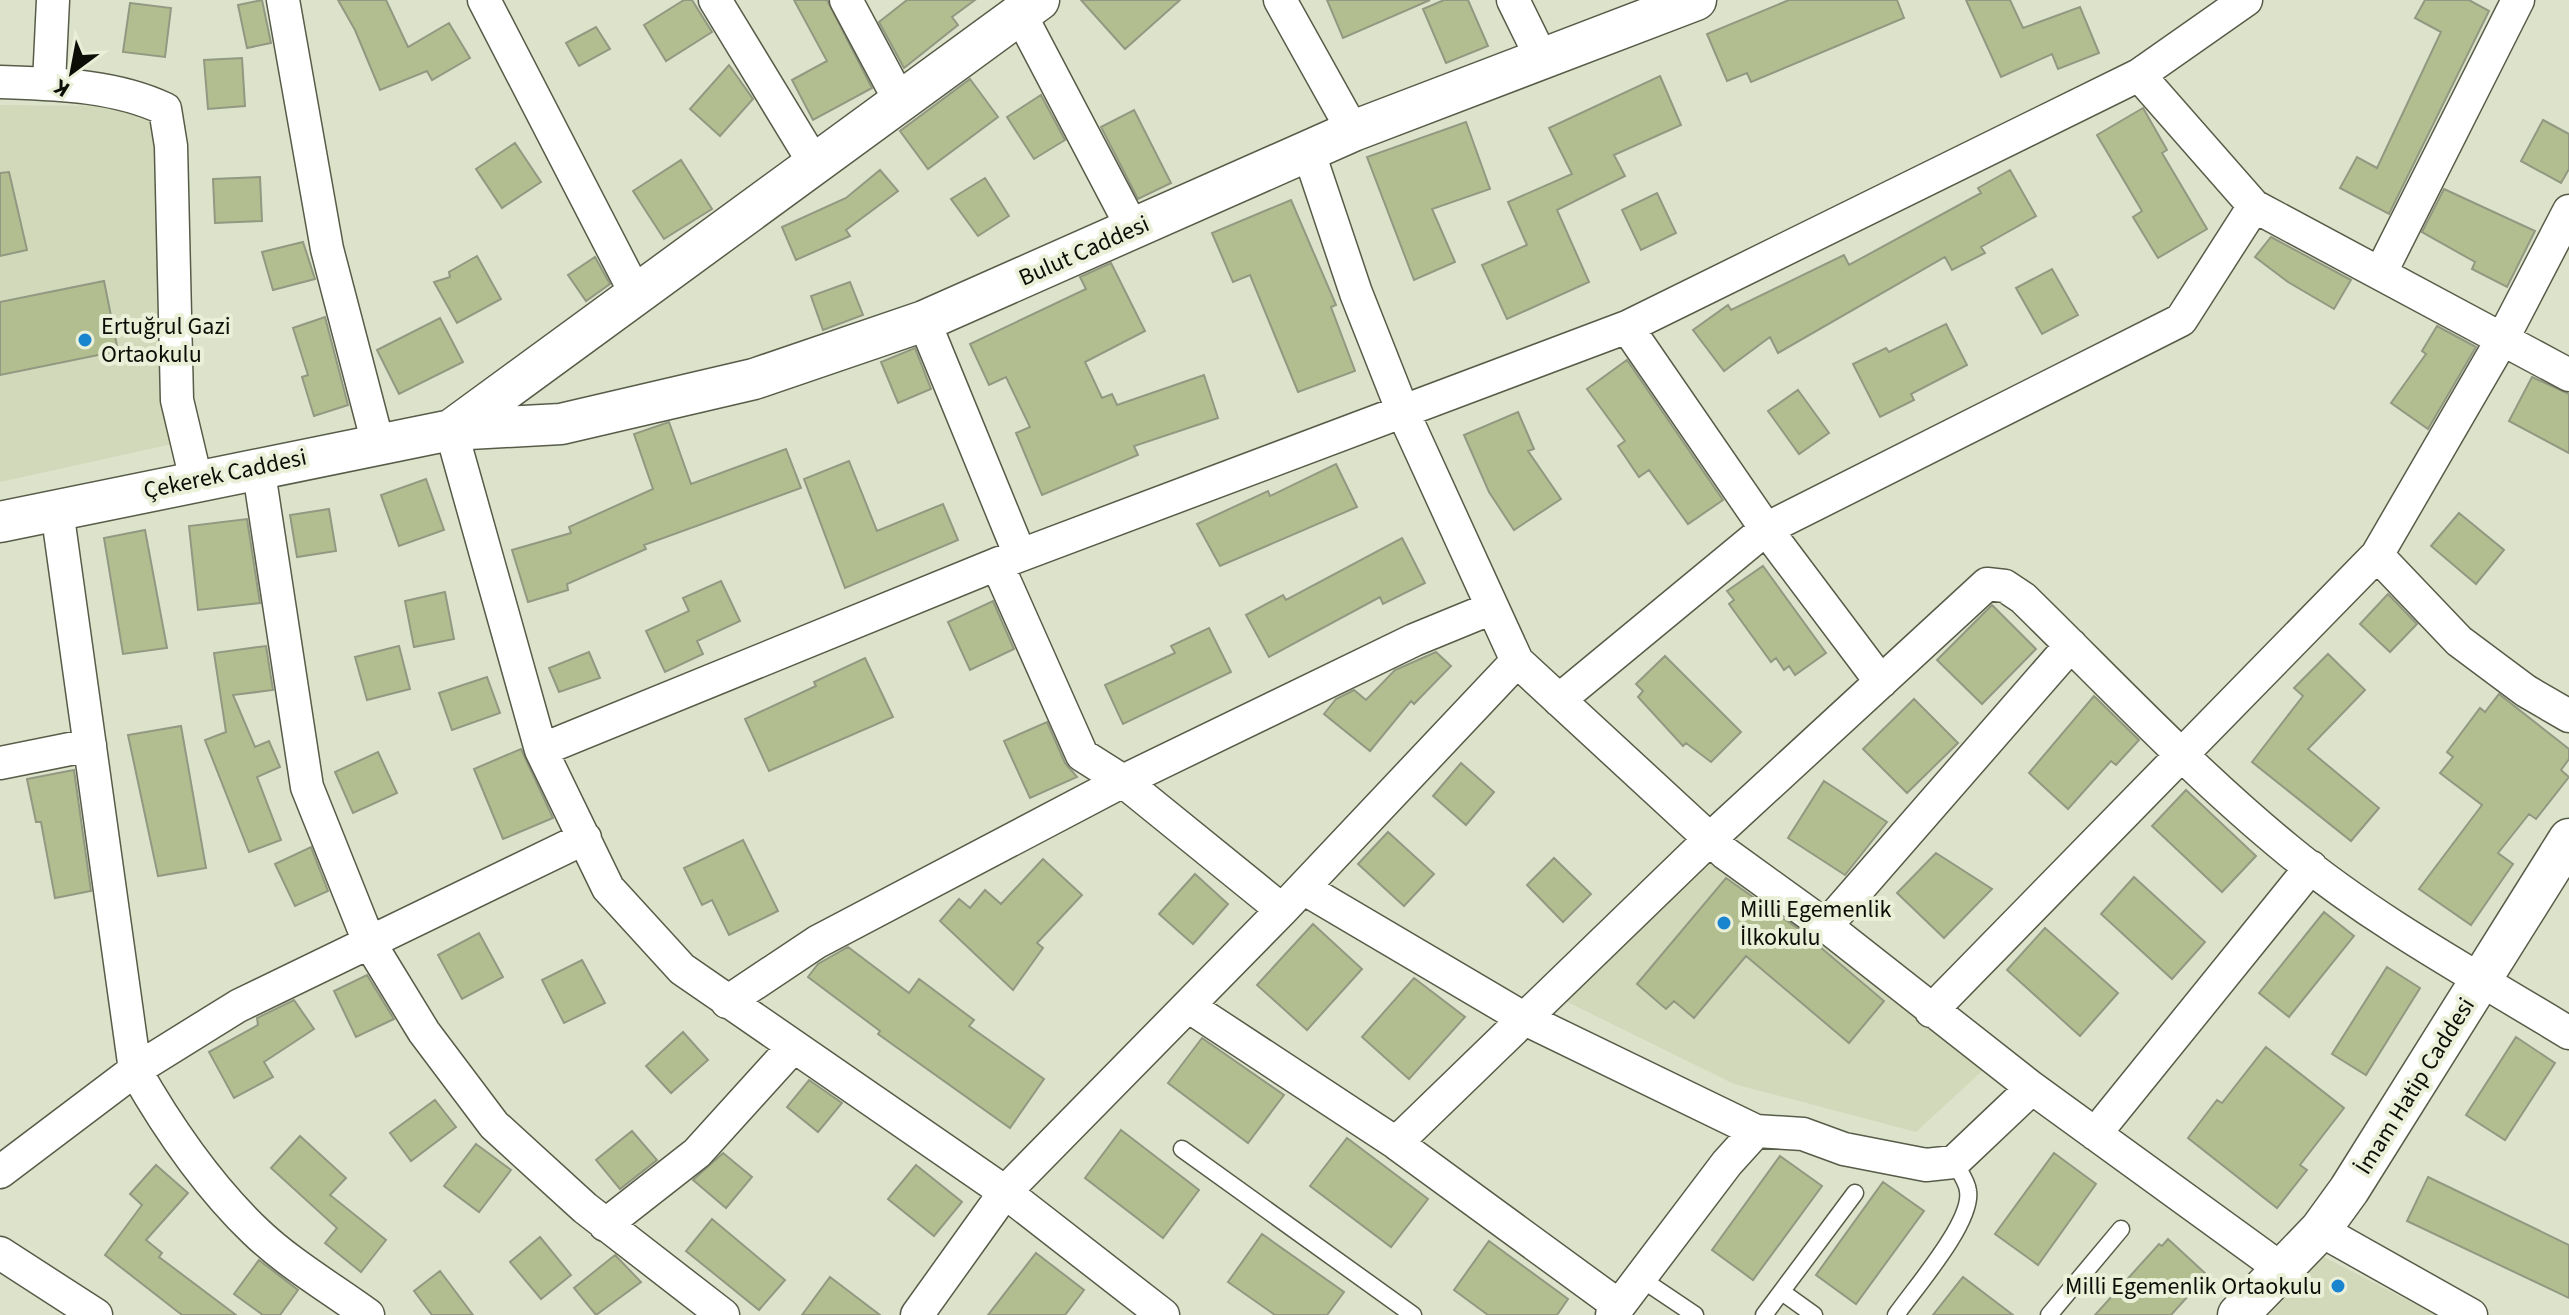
<svg xmlns="http://www.w3.org/2000/svg" width="2569" height="1315" font-family="'Source Sans 3',sans-serif">
  <style>
    .built { fill: #d2d9ba }
    .building { fill: #b3be90; stroke: #929881; stroke-width: 2 }
    .lines { fill: none; stroke-linecap: round; stroke-linejoin: round }
    .service-casing { stroke: #575c48; stroke-width: 19 }
    .minor-casing { stroke: #575c48; stroke-width: 35 }
    .tertiary-casing { stroke: #575c48; stroke-width: 43 }
    .service { stroke: #fff; stroke-width: 16 }
    .minor { stroke: #fff; stroke-width: 32 }
    .tertiary { stroke: #fff; stroke-width: 40 }
    .poi-dot { fill: #1a85cf; stroke: #eaf0d8; stroke-width: 3 }
    .labels { text-anchor: middle; dominant-baseline: central; stroke-width: 8; stroke-linejoin: round; paint-order: stroke }
    .street-label { font-size: 24px; fill: #0b0d06; stroke: #eaf0d8 }
    .poi-label { font-size: 24px; fill: #0b0d06; stroke: #eaf0d8; text-anchor: start }
  </style>
  <rect width="100%" height="100%" fill="#dde3cb"/>
  <!-- built -->
  <path class="built" d="M0,105L151,106L165,237L177,443L0,482Z
    M1715,848L1991,1063L1916,1132L1734,1084L1559,998Z
    M2324,1257L2436,1315H2269Z"/>
  <!-- building -->
  <path class="building" d="M262,0L271,43L247,48L238,5Z
    M338,0H386L408,47L449,23L470,58L432,80L427,71L380,90L355,30Z
    M684,0H692L712,32L666,61L644,25Z
    M794,0H827L872,88L813,120L792,80L827,61Z
    M907,0H975L952,17L958,25L904,68L879,22Z
    M1081,0H1180L1125,49Z
    M1327,0H1430L1343,38Z
    M1444,0H1468L1488,46L1446,63L1423,9Z
    M1789,0H1897L1904,18L1751,82L1747,73L1727,81L1707,34Z
    M1966,0H2010L2023,28L2080,7L2099,53L2058,69L2052,54L2001,77Z
    M2425,0H2469L2489,11L2389,214L2340,188L2357,157L2377,168L2441,32L2415,18Z
    M130,3L171,8L165,57L123,52Z
    M596,27L610,49L579,66L566,43Z
    M242,58L245,106L208,109L204,60Z
    M729,65L753,99L720,136L690,109Z
    M1660,76L1681,125L1614,155L1625,176L1557,210L1589,282L1507,319L1482,265L1527,245L1508,202L1572,174L1549,128Z
    M970,79L998,117L928,169L900,131Z
    M1041,95L1065,140L1034,159L1007,117Z
    M2143,108L2167,150L2162,153L2207,229L2158,258L2133,217L2142,211L2097,135Z
    M1134,110L1171,183L1138,199L1101,127Z
    M2543,120L2569,134V169L2561,183L2521,161Z
    M1466,122L1490,189L1432,209L1455,262L1414,280L1367,157Z
    M515,143L541,182L502,208L476,169Z
    M681,160L712,209L664,239L633,191Z
    M880,170L898,191L846,230L850,236L796,260L782,227L846,198Z
    M2010,170L2036,216L1981,247L1985,253L1952,270L1945,257L1778,353L1770,337L1724,371L1693,330L1728,305L1731,310L1844,255L1849,265L1981,193L1978,188Z
    M9,172L27,250L0,256V173Z
    M260,177L262,221L215,223L213,179Z
    M985,178L1009,216L978,236L951,199Z
    M2444,189L2535,231L2507,287L2472,269L2475,262L2422,232Z
    M1657,193L1676,233L1641,250L1622,210Z
    M1291,200L1336,305L1331,307L1355,371L1298,392L1250,275L1233,282L1212,233Z
    M2271,237L2351,280L2334,309L2288,282L2255,257Z
    M303,242L315,279L273,290L262,252Z
    M477,256L501,299L457,323L434,282L450,277L449,272Z
    M595,257L610,284L586,301L568,275Z
    M1111,263L1145,331L1085,362L1102,398L1112,394L1117,405L1204,375L1218,418L1134,446L1138,455L1042,495L1016,433L1030,427L1006,377L989,385L970,344L1086,289L1080,277Z
    M2052,269L2078,315L2042,334L2016,288Z
    M104,281L118,351L0,375V302Z
    M850,282L863,315L823,330L811,296Z
    M325,317L348,405L314,416L302,377L308,375L293,328Z
    M440,318L463,362L399,394L377,350Z
    M1946,324L1967,365L1911,394L1914,400L1880,417L1853,364L1886,348L1889,352Z
    M2437,326L2476,347L2428,429L2391,403L2426,354L2422,351Z
    M915,348L931,389L898,403L881,362Z
    M1627,360L1723,500L1688,524L1649,470L1639,477L1618,446L1625,441L1587,389Z
    M2532,377L2569,394V453L2509,421Z
    M1798,390L1829,433L1799,454L1768,411Z
    M1518,412L1534,449L1528,451L1561,499L1514,530L1489,492L1464,435Z
    M669,422L691,484L786,449L801,488L644,545L646,549L567,584L568,590L528,602L512,550L571,533L569,527L653,489L634,434Z
    M849,461L877,531L943,504L958,540L845,588L804,479Z
    M1336,464L1357,507L1220,566L1197,524L1268,491L1270,496Z
    M426,479L444,530L399,546L381,495Z
    M329,509L336,551L297,557L290,515Z
    M2459,513L2504,550L2476,584L2431,546Z
    M247,519L260,603L198,610L189,526Z
    M145,530L167,648L123,654L104,538Z
    M1402,538L1425,583L1383,604L1380,597L1269,657L1246,615L1283,595L1286,600Z
    M1763,566L1826,653L1795,675L1789,666L1784,670L1776,658L1771,662L1729,604L1734,600L1727,591Z
    M721,581L740,621L697,641L703,654L665,672L646,631L689,611L683,598Z
    M445,592L454,639L414,647L405,601Z
    M2388,594L2417,624L2390,652L2360,624Z
    M993,601L1014,649L970,670L948,622Z
    M1992,605L2036,649L1982,704L1937,660Z
    M1209,628L1231,672L1123,724L1105,685L1175,653L1171,646Z
    M266,646L273,690L233,695L255,747L269,741L280,767L257,777L281,840L249,852L205,740L226,732L214,653Z
    M399,646L410,689L367,700L355,657Z
    M589,652L600,678L559,692L549,668Z
    M1436,652L1451,666L1414,704L1411,701L1370,751L1324,714L1336,699L1354,690L1366,700L1395,670Z
    M2328,654L2365,690L2308,749L2379,808L2351,841L2252,762L2303,696L2294,688Z
    M1665,656L1741,732L1711,762L1686,743L1683,746L1638,697L1643,691L1636,684Z
    M865,658L893,717L769,771L745,719L816,686L814,682Z
    M487,677L500,713L452,730L439,693Z
    M2499,694L2569,749V759L2561,770L2569,777L2536,819L2529,814L2498,853L2513,864L2471,925L2419,889L2482,805L2440,773L2453,757L2447,752L2480,708L2485,712Z
    M2094,696L2139,740L2116,765L2111,761L2068,809L2029,773Z
    M1914,699L1958,743L1907,793L1863,749Z
    M1047,722L1065,763L1077,777L1030,798L1004,741Z
    M181,726L206,868L158,876L128,735Z
    M521,749L553,818L503,839L474,769Z
    M378,752L397,793L353,813L335,772Z
    M1461,763L1494,792L1466,825L1433,796Z
    M74,770L91,891L55,898L41,822H36L27,779Z
    M1824,781L1887,822L1845,875L1788,838Z
    M2186,790L2256,856L2222,892L2152,826Z
    M1388,832L1434,874L1404,906L1358,864Z
    M743,840L778,911L729,935L712,900L702,905L684,868Z
    M311,847L328,891L295,906L275,864Z
    M1936,853L1992,889L1944,938L1897,893Z
    M1554,858L1591,894L1563,922L1527,885Z
    M1043,859L1082,895L1037,943L1043,948L1013,990L940,921L959,899L970,908L985,890L1001,904Z
    M1195,874L1228,904L1193,944L1159,914Z
    M2134,877L2205,942L2172,979L2101,914Z
    M1726,878L1800,930L1884,1001L1849,1043L1746,956L1694,1018L1674,1001L1666,1009L1637,984Z
    M2324,912L2354,936L2289,1017L2259,993Z
    M1313,924L1362,969L1307,1030L1257,985Z
    M2045,928L2118,993L2080,1036L2007,970Z
    M479,933L503,977L462,999L438,955Z
    M848,947L909,993L919,979L974,1020L969,1026L1044,1079L1010,1128L878,1034L880,1031L808,977L818,964Z
    M582,960L605,1003L564,1023L542,980Z
    M2387,967L2420,988L2366,1075L2332,1054Z
    M367,975L394,1019L356,1037L334,991Z
    M1414,978L1465,1017L1409,1079L1362,1037Z
    M294,1000L314,1029L264,1062L273,1077L234,1098L209,1052L258,1025L257,1018Z
    M683,1032L708,1060L671,1093L646,1066Z
    M2516,1037L2555,1063L2505,1140L2466,1115Z
    M1202,1038L1284,1095L1248,1143L1168,1083Z
    M2266,1047L2344,1108L2300,1165L2307,1170L2277,1208L2188,1138L2217,1100L2222,1103Z
    M809,1080L842,1103L818,1132L787,1107Z
    M435,1100L456,1127L411,1161L390,1133Z
    M1121,1130L1199,1190L1163,1238L1085,1178Z
    M632,1131L657,1160L620,1189L596,1160Z
    M300,1136L346,1178L330,1195L386,1240L361,1272L325,1243L337,1228L271,1168Z
    M1347,1138L1428,1199L1391,1247L1310,1186Z
    M476,1144L511,1170L479,1212L444,1186Z
    M723,1153L752,1177L726,1208L693,1180Z
    M2054,1153L2096,1184L2038,1265L1995,1234Z
    M1780,1156L1822,1186L1753,1280L1712,1250Z
    M156,1165L188,1193L146,1240L162,1253L159,1257L236,1315H182L105,1255L142,1205L130,1194Z
    M916,1165L962,1202L934,1236L888,1199Z
    M2428,1177L2569,1245V1298L2407,1221Z
    M1883,1182L1924,1211L1856,1304L1816,1275Z
    M712,1219L785,1280L759,1310L686,1251Z
    M1262,1234L1344,1292L1327,1315H1275L1228,1282Z
    M540,1237L571,1275L541,1299L510,1262Z
    M2168,1239L2207,1275L2171,1315H2095L2159,1244L2162,1246Z
    M1489,1241L1568,1299L1557,1315H1488L1454,1290Z
    M1036,1253L1084,1290L1065,1315H988Z
    M615,1255L641,1282L596,1315L574,1288Z
    M259,1260L298,1290L280,1315H263L234,1294Z
    M440,1271L473,1315H432L414,1291Z
    M830,1277L880,1315H802Z
    M1963,1277L2013,1315H1933Z"/>
  <g class="lines">
    <defs>
      <path id="service" d="M1182,1149L1413,1315
        M1640,1278L1695,1315
        M1782,1292L1814,1315
        M1764,1315L1855,1193
        M1896,1315C1914,1289 1973,1222 1968,1191C1967,1181 1959,1171 1954,1162
        M2049,1315L2121,1229"/>
      <path id="minor" d="M283,0L327,249L378,444
        M484,0L637,296
        M715,0L816,166
        M846,0L901,103
        M1280,0L1353,131
        M1513,0L1542,59
        M1020,14L1133,229
        M2139,75L2254,206L2569,375
        M0,82C55,84 115,85 165,109L171,146L177,400L196,480
        M49,83L53,0
        M1309,153L1356,293L1403,412L1517,661L1725,853L1826,926L2032,1088L2280,1268
        M2381,272L2518,0
        M924,321L1020,555
        M1627,327L1766,529L1881,682
        M451,430L541,750L608,888L682,969L1005,1192L1163,1315
        M258,466L307,787L369,942L424,1032L494,1125L585,1208L723,1315
        M57,510L135,1070C168,1128 206,1184 255,1231C288,1263 331,1288 368,1315
        M2377,555L2459,641L2526,691L2569,716
        M997,564L1082,755L1123,781L1282,910
        M1559,700L1766,529L2181,320L2254,206
        M541,750L997,564L1627,327L2139,75L2246,0
        M0,763L90,745
        M1303,888L1525,1019L1756,1131
        M1826,926L2071,645
        M727,1002L817,942L1123,781L1414,640L1492,608
        M1188,1006L1396,1143L1619,1306
        M1931,1011L2377,555L2503,338L2569,211
        M2095,1134L2311,867
        M1396,1143L1710,839L1987,584L2005,586L2023,598C2110,683 2194,773 2288,850C2374,921 2474,975 2569,1033
        M0,1172L135,1070L238,1006L585,838
        M605,1225L697,1153L793,1047
        M2320,1230L2471,1315
        M0,1253L96,1315
        M917,1315L1005,1192L1282,910L1517,661
        M1612,1315L1727,1163L1756,1131L1803,1134L1844,1149L1926,1165L1954,1162L2032,1088"/>
      <path id="tertiary" d="M451,430L1039,0
        M0,522L451,430L561,424L754,379L924,321L1353,131L1696,0
        M2238,1315L2320,1230L2349,1190L2569,839"/>
    </defs>
    <!-- service casing -->
    <use href="#service" class="service-casing"/>
    <!-- minor casing -->
    <use href="#minor" class="minor-casing"/>
    <!-- tertiary casing -->
    <use href="#tertiary" class="tertiary-casing"/>
    <!-- service -->
    <use href="#service" class="service"/>
    <!-- minor -->
    <use href="#minor" class="minor"/>
    <!-- tertiary -->
    <use href="#tertiary" class="tertiary"/>
  </g>
  <!-- markers -->
  <g class="poi-dot">
    <circle cx="85" cy="340" r="8"/>
    <circle cx="1724" cy="923" r="8"/>
    <circle cx="2338" cy="1286" r="8"/>
  </g>
  <g class="labels">
    <!-- street labels -->
    <g class="street-label">
      <text transform="translate(1084 251) rotate(-24)">Bulut Caddesi</text>
      <text transform="translate(225 474) rotate(-12)">Çekerek Caddesi</text>
      <text transform="translate(2415 1086) rotate(-58)">İmam Hatip Caddesi</text>
    </g>
    <!-- poi labels -->
    <g class="poi-label">
      <text x="101" y="326">Ertuğrul Gazi<tspan x="101" dy="28">Ortaokulu</tspan></text>
      <text x="1740" y="909">Milli Egemenlik<tspan x="1740" dy="28">İlkokulu</tspan></text>
      <text x="2322" y="1286" text-anchor="end">Milli Egemenlik Ortaokulu</text>
    </g>
  </g>
  <!-- north arrow -->
  <g transform="translate(72 72) rotate(212)" stroke="#eaf0d8" stroke-width="6" paint-order="stroke">
  <path d="M0-6L14 30L0 20L-14 30Z" fill="#0b0d06"/>
  <text y="-12" font-size="22" font-weight="bold" text-anchor="middle" fill="#0b0d06">K</text>
  </g>
</svg>
